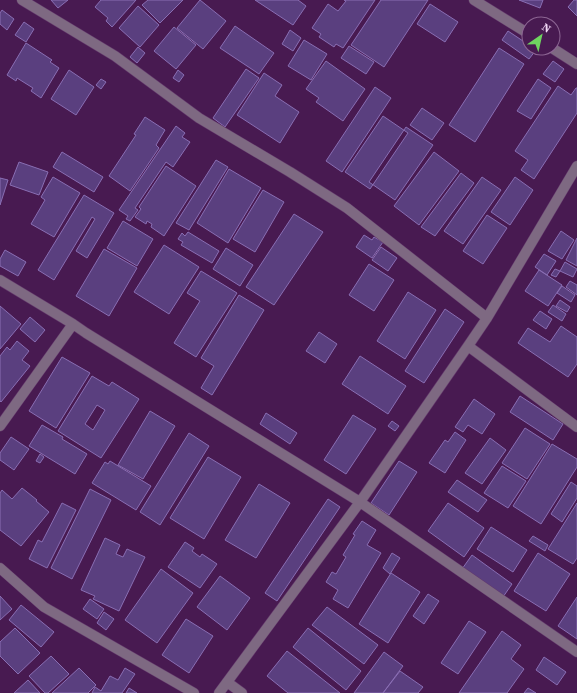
<svg xmlns="http://www.w3.org/2000/svg" width="577" height="693" font-family="'Source Serif 4',serif">
  <style>
    .building { fill: #5a3f7f; stroke: #896eb3; fill-rule: evenodd }
    .lines { fill: none; stroke-linecap: round; stroke-linejoin: round }
    .minor-casing { stroke: #63386b; stroke-width: 11 }
    .minor { stroke: #7e6982; stroke-width: 10 }
  </style>
  <rect width="100%" height="100%" fill="#481a51"/>
  <!-- building -->
  <path class="building" d="M51,0H68L58,8Z
    M101,0H136L112,27L106,21L108,18L95,7Z
    M148,0H183L160,23L142,5Z
    M200,0L226,21L203,49L177,28Z
    M255,0H298L306,6L293,25Z
    M344,0H375L343,48L336,44L334,47L319,37L321,34L312,28L328,4L338,11L346,1Z
    M381,0H428L384,67L351,45Z
    M519,0H543L540,8Z
    M574,0H577V16L568,7Z
    M430,4L458,22L445,42L417,24Z
    M138,6L159,25L140,47L119,28Z
    M2,10L14,19L7,30L0,24V13Z
    M24,22L34,29L26,42L15,35Z
    M235,26L274,53L259,74L220,48Z
    M174,27L196,45L176,69L154,51Z
    M290,30L301,38L293,51L282,44Z
    M508,31L529,45V48H533L536,50L529,59L502,40Z
    M304,40L327,54L311,80L288,66Z
    M26,43L52,60L50,62L59,68L41,98L31,91L33,88L17,78L16,81L7,75Z
    M349,46L374,62L366,74L341,58Z
    M138,47L145,53L137,63L130,57Z
    M499,48L524,64L475,142L449,125Z
    M326,61L365,89L343,121L316,102L319,98L306,89Z
    M553,61L564,69L555,82L543,74Z
    M246,69L259,78L225,127L213,118Z
    M69,70L94,87L76,115L51,99Z
    M178,70L184,75L179,82L173,78Z
    M264,73L282,85L275,96L299,112L280,143L237,115Z
    M101,79L106,82L101,89L96,85Z
    M538,79L551,88L531,119L517,111Z
    M558,86L571,95L576,88H577V113L534,179L521,170L528,160L515,151Z
    M375,87L391,98L342,172L326,161Z
    M422,108L444,123L432,140L410,125Z
    M383,116L408,133L370,189L345,172Z
    M145,117L165,130L156,145L159,148L130,191L109,176L136,135L134,134Z
    M176,126L185,133L182,137L190,142L173,167L166,162L135,208L138,210L130,221L126,219L128,216L119,210Z
    M406,127L433,145L395,200L369,182Z
    M62,152L103,177L94,192L53,167Z
    M434,152L459,171L419,225L394,206Z
    M216,160L228,167L189,230L176,223Z
    M19,162L48,172L39,195L10,185Z
    M166,166L196,186L164,236L151,227L152,224L147,221L146,224L135,217L141,209L139,207Z
    M229,169L261,188L228,243L197,223Z
    M461,173L474,183L435,236L421,227Z
    M53,177L80,193L54,237L31,224L45,200L41,197Z
    M482,177L501,190L463,244L444,231Z
    M515,177L533,190L510,225L491,212Z
    M0,178L8,180L0,205Z
    M263,190L284,202L255,252L233,239Z
    M84,195L114,213L87,258L76,251L95,219L92,217L54,280L38,270Z
    M294,214L323,232L274,305L246,287Z
    M487,215L507,228L483,264L463,251Z
    M123,221L153,239L137,266L107,248Z
    M561,231L574,240L562,259L548,251Z
    M188,232L219,251L212,263L181,245L183,242L178,239L182,233L185,236Z
    M364,235L372,240L374,237L383,242L372,258L356,247Z
    M577,238V266L566,260Z
    M164,245L199,267L169,314L134,292Z
    M381,247L397,258L388,271L372,260Z
    M226,248L253,265L240,286L213,269Z
    M104,249L137,268L109,316L76,296Z
    M5,250L26,262L18,276L0,266V259Z
    M544,254L556,261L547,275L535,267Z
    M565,262L577,269L573,277L560,271Z
    M369,264L394,280L374,311L349,295Z
    M555,269L560,271L556,277L551,275Z
    M539,270L562,285L548,306L525,291Z
    M201,271L237,293L196,357L174,343L200,301L187,293Z
    M570,281L577,285V295L566,287Z
    M562,286L575,295L571,302L557,293Z
    M408,292L436,310L405,359L377,341Z
    M239,295L264,310L212,395L201,388L214,366L201,358Z
    M560,300L570,307L567,312L556,306Z
    M553,305L566,314L562,321L548,312Z
    M0,306L21,324L0,349Z
    M445,309L464,322L424,383L405,371Z
    M540,311L552,319L546,329L533,320Z
    M30,317L45,330L35,342L20,329Z
    M561,326L577,337V364L568,377L518,343L528,328L550,342Z
    M319,332L337,344L325,363L306,351Z
    M17,341L29,351L22,360L30,366L1,402L0,401V356L7,347L10,350Z
    M360,356L406,386L388,414L342,384Z
    M62,357L90,373L56,428L29,411Z
    M92,376L109,386L112,382L139,399L101,458L58,431ZM97,405L105,410L93,430L85,424Z
    M520,396L563,424L553,440L510,412Z
    M474,399L495,414L482,434L468,425L463,432L455,427Z
    M150,411L175,426L143,479L118,465Z
    M266,413L297,433L290,444L260,424Z
    M353,415L376,429L346,474L324,460Z
    M392,421L399,426L395,431L388,426Z
    M42,425L63,437L62,439L87,454L75,474L29,446Z
    M525,428L550,444L527,479L502,463Z
    M455,432L466,440L445,473L429,463L445,440L448,442Z
    M189,433L209,446L160,525L140,512Z
    M11,437L29,449L14,470L0,460V453Z
    M490,438L506,450L482,484L465,473Z
    M552,444L577,459V467L541,524L513,506Z
    M40,454L44,457L40,463L36,461Z
    M208,457L241,477L204,539L170,518Z
    M110,461L151,486L136,510L92,483L105,462L108,464Z
    M399,461L417,472L389,515L371,503Z
    M502,466L526,481L508,508L484,493Z
    M457,480L487,500L478,512L448,492Z
    M571,482L577,486V498L562,522L551,514Z
    M259,484L290,503L256,558L225,540Z
    M22,488L37,500L36,501L49,512L21,546L0,530V493L2,490L12,499Z
    M90,489L111,500L72,579L51,568Z
    M328,499L340,507L277,601L265,593Z
    M62,503L76,510L47,568L29,559L38,540L42,542Z
    M448,503L484,528L464,557L428,531Z
    M577,503V558L573,564L548,549Z
    M362,521L376,530L367,545L381,553L348,608L333,599L338,590L326,582L332,572L336,574L346,557L343,555L355,535L353,534Z
    M491,527L527,550L513,572L477,549Z
    M533,536L548,545L545,551L529,541Z
    M105,538L120,545L116,554L123,557L127,549L145,557L119,611L93,599L95,596L81,590Z
    M185,542L194,548L192,551L200,557L202,554L217,564L200,588L168,567Z
    M392,553L400,558L390,574L383,568Z
    M538,553L570,574L546,611L514,591Z
    M472,555L512,584L503,597L462,569Z
    M161,569L193,593L157,643L125,620Z
    M391,573L420,592L388,643L359,624Z
    M220,576L250,598L227,630L197,607Z
    M428,594L439,601L424,624L413,616Z
    M0,596L12,609L0,620Z
    M577,597V639L558,626Z
    M90,599L104,609L97,619L83,609Z
    M21,605L54,632L41,647L9,620Z
    M327,607L378,645L364,664L312,625Z
    M104,612L114,619L106,630L97,623Z
    M186,619L213,636L189,673L162,655Z
    M469,621L486,632L458,674L441,663Z
    M15,628L40,653L18,674L0,656V642Z
    M308,628L361,671L346,690L293,647Z
    M502,631L521,645L511,659L524,669L507,693H459Z
    M287,651L340,693H288L267,676Z
    M384,652L403,666L383,693H354Z
    M51,656L69,674L48,693H45L29,676Z
    M544,657L566,672L557,685L536,670Z
    M79,668L96,685L88,693H52Z
    M125,668L135,674L122,693H92L95,687L101,691L110,676L118,680Z
    M400,671L423,687L418,693H383Z
    M28,680L40,693H14Z
    M129,688L137,693H126Z
    M528,688L536,693H524Z"/>
  <g class="lines">
    <defs>
      <path id="minor" d="M22,0L115,56L199,118L290,172L347,208L487,318
        M474,0L529,34
        M552,48L577,64
        M0,280L73,324L86,333L360,502L577,652
        M468,346L577,427
        M0,426L73,324
        M0,568L44,607L194,693
        M227,682L242,693
        M219,693L360,502L468,346L487,318L577,166"/>
    </defs>
    <!-- minor casing -->
    <use href="#minor" class="minor-casing"/>
    <!-- minor -->
    <use href="#minor" class="minor"/>
  </g>
  <!-- north arrow -->
  <g transform="translate(541 36) rotate(34)"><circle r="19" fill="#481a51" stroke="#8c6593"/>
  <path d="M0-3L7 15L0 10L-7 15Z" fill="#6fd360"/>
  <text y="-6" font-size="11" font-weight="bold" text-anchor="middle" fill="#f1d6f6">N</text>
  </g>
</svg>
